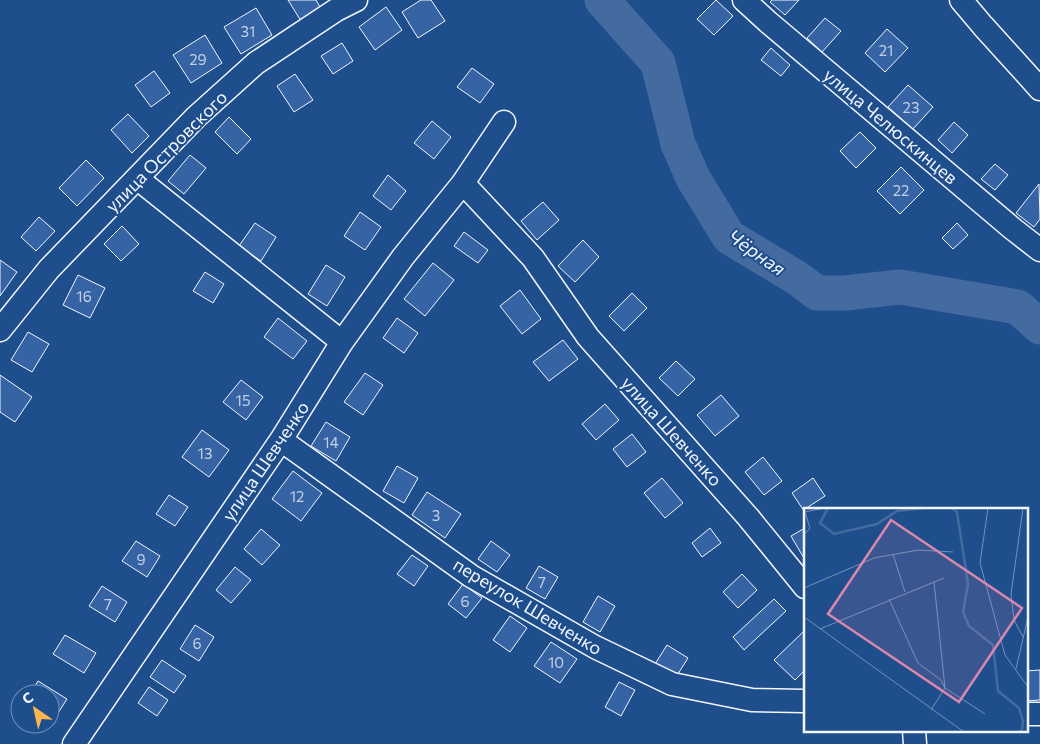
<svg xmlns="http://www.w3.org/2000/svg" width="1040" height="744" font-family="Commissioner,sans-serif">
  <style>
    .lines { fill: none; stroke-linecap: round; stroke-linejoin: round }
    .river { stroke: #446ba0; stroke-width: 35 }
    .building { fill: #3563a3; stroke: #f2f6ff }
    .minor-casing { stroke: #f2f6ff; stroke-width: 25 }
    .minor { stroke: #1f4e8c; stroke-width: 22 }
    .labels { text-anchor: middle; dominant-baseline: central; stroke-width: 4; stroke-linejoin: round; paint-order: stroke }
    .number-label { font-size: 15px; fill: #c3d1e8 }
    .street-label { font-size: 18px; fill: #f2f6ff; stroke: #1f4e8c }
    .water-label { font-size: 19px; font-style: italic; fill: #f2f6ff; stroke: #1f4e8c }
    .inset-river { fill: none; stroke: #446ba0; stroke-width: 2.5 }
    .inset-road { fill: none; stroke: #7391ba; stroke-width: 1 }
    .view { fill: #da87ad; fill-opacity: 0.15; stroke: #da87ad; stroke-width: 2.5 }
    .inset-edge { fill: none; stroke: #f2f6ff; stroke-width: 2.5 }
  </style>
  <rect width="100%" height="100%" fill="#1f4e8c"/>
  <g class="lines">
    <!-- river -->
    <path class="river" d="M602,0L658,63L678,144L693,178L729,237L797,278L817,293H845L900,287L1018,307L1040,327"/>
  </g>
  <!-- building -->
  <path class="building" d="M288,0H316L321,9L301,21Z
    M421,0H431L445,21L418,38L402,12Z
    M716,0L733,16L714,35L697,19Z
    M772,0H799L785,15L770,2Z
    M386,7L402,30L375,50L359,27Z
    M256,8L272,35L241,54L224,27Z
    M825,18L841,31L822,52L807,38Z
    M887,29L908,48L885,72L865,53Z
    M205,35L222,63L191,83L173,55Z
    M342,43L353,61L333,74L321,56Z
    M771,48L790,65L781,76L761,60Z
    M472,68L494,84L480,103L457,87Z
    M154,71L170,93L151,107L135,85Z
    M295,74L313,100L294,112L277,86Z
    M908,85L933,107L913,129L888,107Z
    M128,114L149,136L132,153L111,130Z
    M229,117L251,139L237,154L215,132Z
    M432,121L451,137L434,159L414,143Z
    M954,122L968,135L952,153L938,140Z
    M860,132L876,148L856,168L840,151Z
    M190,155L206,168L184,194L168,181Z
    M86,160L104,178L77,206L59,188Z
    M995,164L1008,175L995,190L981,179Z
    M901,167L924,190L900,214L877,191Z
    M388,175L406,191L391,210L373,196Z
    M1039,184L1040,219L1034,227L1016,213Z
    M543,202L559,220L537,240L521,221Z
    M360,212L381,227L365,250L344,236Z
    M39,217L55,231L36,251L21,237Z
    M255,223L276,237L261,261L239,246Z
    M957,223L968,235L953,249L942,238Z
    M122,226L139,244L121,261L104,244Z
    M464,232L488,250L478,263L454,246Z
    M583,240L599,257L575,282L558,266Z
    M0,260L17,272L0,296Z
    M433,263L454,280L425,316L404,299Z
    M326,265L345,277L327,306L308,294Z
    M205,272L224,284L213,303L193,291Z
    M78,275L105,288L90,318L63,305Z
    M520,290L541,319L522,334L500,306Z
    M632,293L647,308L624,331L609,316Z
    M278,318L307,341L293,359L264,337Z
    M397,318L418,333L404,353L383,338Z
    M28,332L49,344L32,372L11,360Z
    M563,340L578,359L549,381L533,362Z
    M676,361L695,379L678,396L659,378Z
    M365,373L383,385L363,415L344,402Z
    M0,375L32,397L15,422L0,412Z
    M241,380L263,397L246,420L223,402Z
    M721,395L739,416L715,436L697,415Z
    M605,404L619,420L596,440L582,424Z
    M326,422L350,437L336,461L311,446Z
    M202,430L229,450L209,477L182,457Z
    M632,434L646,452L627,467L613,449Z
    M763,457L782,481L764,495L745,472Z
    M397,466L418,478L404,503L383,491Z
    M293,471L322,493L301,521L272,499Z
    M662,478L683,503L665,518L644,493Z
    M813,478L825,496L805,509L804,511L792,493Z
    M427,492L461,514L445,538L412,515Z
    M169,495L188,507L175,526L156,514Z
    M710,528L721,543L702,557L692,543Z
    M805,528V560L791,536Z
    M261,529L280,545L262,565L244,549Z
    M136,541L160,556L147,577L122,561Z
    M491,541L510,555L497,572L478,559Z
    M412,555L428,566L414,586L397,574Z
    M539,566L558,577L545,599L526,588Z
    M235,567L251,580L231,603L216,590Z
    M742,574L757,590L738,608L723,592Z
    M463,584L482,598L466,618L448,604Z
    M102,586L127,602L115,622L89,606Z
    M598,596L615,606L600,632L583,622Z
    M774,599L786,611L744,650L733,637Z
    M510,616L527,628L510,652L493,640Z
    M195,625L214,637L199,661L180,649Z
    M803,632L805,634V670L795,680L774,660Z
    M65,635L96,653L84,673L53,654Z
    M551,642L577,659L560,683L534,666Z
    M667,645L688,658L676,677L655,664Z
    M162,660L186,676L174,693L150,677Z
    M1040,670V700L1026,701V671Z
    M38,681L67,699L51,724L50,723V694H30Z
    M619,682L635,690L621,716L605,707Z
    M149,687L168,700L157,716L138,703Z"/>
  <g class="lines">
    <defs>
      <path id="minor" d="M744,0L768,22L1013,229L1040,250
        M961,0L983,26L1040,89
        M138,179L342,342
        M463,183L533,258L588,337L748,517L805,587
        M0,330L49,269L196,117L256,63L336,10L356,0
        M281,440L471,576L595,647L672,684L752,700L805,701
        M1026,714H1040
        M914,730L915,744
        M74,744L281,440L342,342L403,257L463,183L504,122"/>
    </defs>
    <!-- minor casing -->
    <use href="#minor" class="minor-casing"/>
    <!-- minor -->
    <use href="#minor" class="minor"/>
  </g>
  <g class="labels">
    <!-- number labels -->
    <g class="number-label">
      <text x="248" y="31">31</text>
      <text x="886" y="50">21</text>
      <text x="198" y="59">29</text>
      <text x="911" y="107">23</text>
      <text x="901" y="190">22</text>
      <text x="84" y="296">16</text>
      <text x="243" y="400">15</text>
      <text x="331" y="442">14</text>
      <text x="205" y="453">13</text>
      <text x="297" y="496">12</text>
      <text x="436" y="515">3</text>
      <text x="141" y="559">9</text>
      <text x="542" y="582">7</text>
      <text x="465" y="601">6</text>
      <text x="108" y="604">7</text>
      <text x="197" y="643">6</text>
      <text x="556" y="662">10</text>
    </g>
    <!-- street labels -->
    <g class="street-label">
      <text transform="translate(891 126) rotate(40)">улица Челюскинцев</text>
      <text transform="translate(166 151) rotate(-45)">улица Островского</text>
      <text transform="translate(672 431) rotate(48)">улица Шевченко</text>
      <text transform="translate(265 461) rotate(-56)">улица Шевченко</text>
      <text transform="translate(528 606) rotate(31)">переулок Шевченко</text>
    </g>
    <!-- water labels -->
    <g class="water-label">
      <text transform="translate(757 252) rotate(35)">Чёрная</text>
    </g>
  </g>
  <!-- overview -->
  <g transform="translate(804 508)">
    <rect width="224" height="224" fill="#1f4e8c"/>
    <path class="inset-river" d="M24,0L16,15L30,26L73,16L93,3L121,0M148,0L153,4L164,76L159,104L165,118L189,137L194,183L215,200L219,213L218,222L214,224"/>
    <path class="inset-road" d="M184,0L176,55L201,147L224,179M0,4L21,0M0,27L6,20L1,4M89,46L101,84M130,74L141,180L181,206M0,80L70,50L114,42L149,44M85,91L114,155L137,172L141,180L127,202M0,109L160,224M16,121L140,70M219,129L210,112L207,86L219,0M212,161L224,109"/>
    <path class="view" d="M87,12L218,100L155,194L24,106Z"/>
    <rect width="224" height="224" class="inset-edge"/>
  </g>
  <!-- north arrow -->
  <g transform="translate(35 709) rotate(326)"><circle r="24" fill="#1f4e8c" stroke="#7391ba"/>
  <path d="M0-4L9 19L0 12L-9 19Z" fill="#ffb74d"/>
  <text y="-8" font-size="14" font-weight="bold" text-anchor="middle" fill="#f2f6ff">С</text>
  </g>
</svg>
